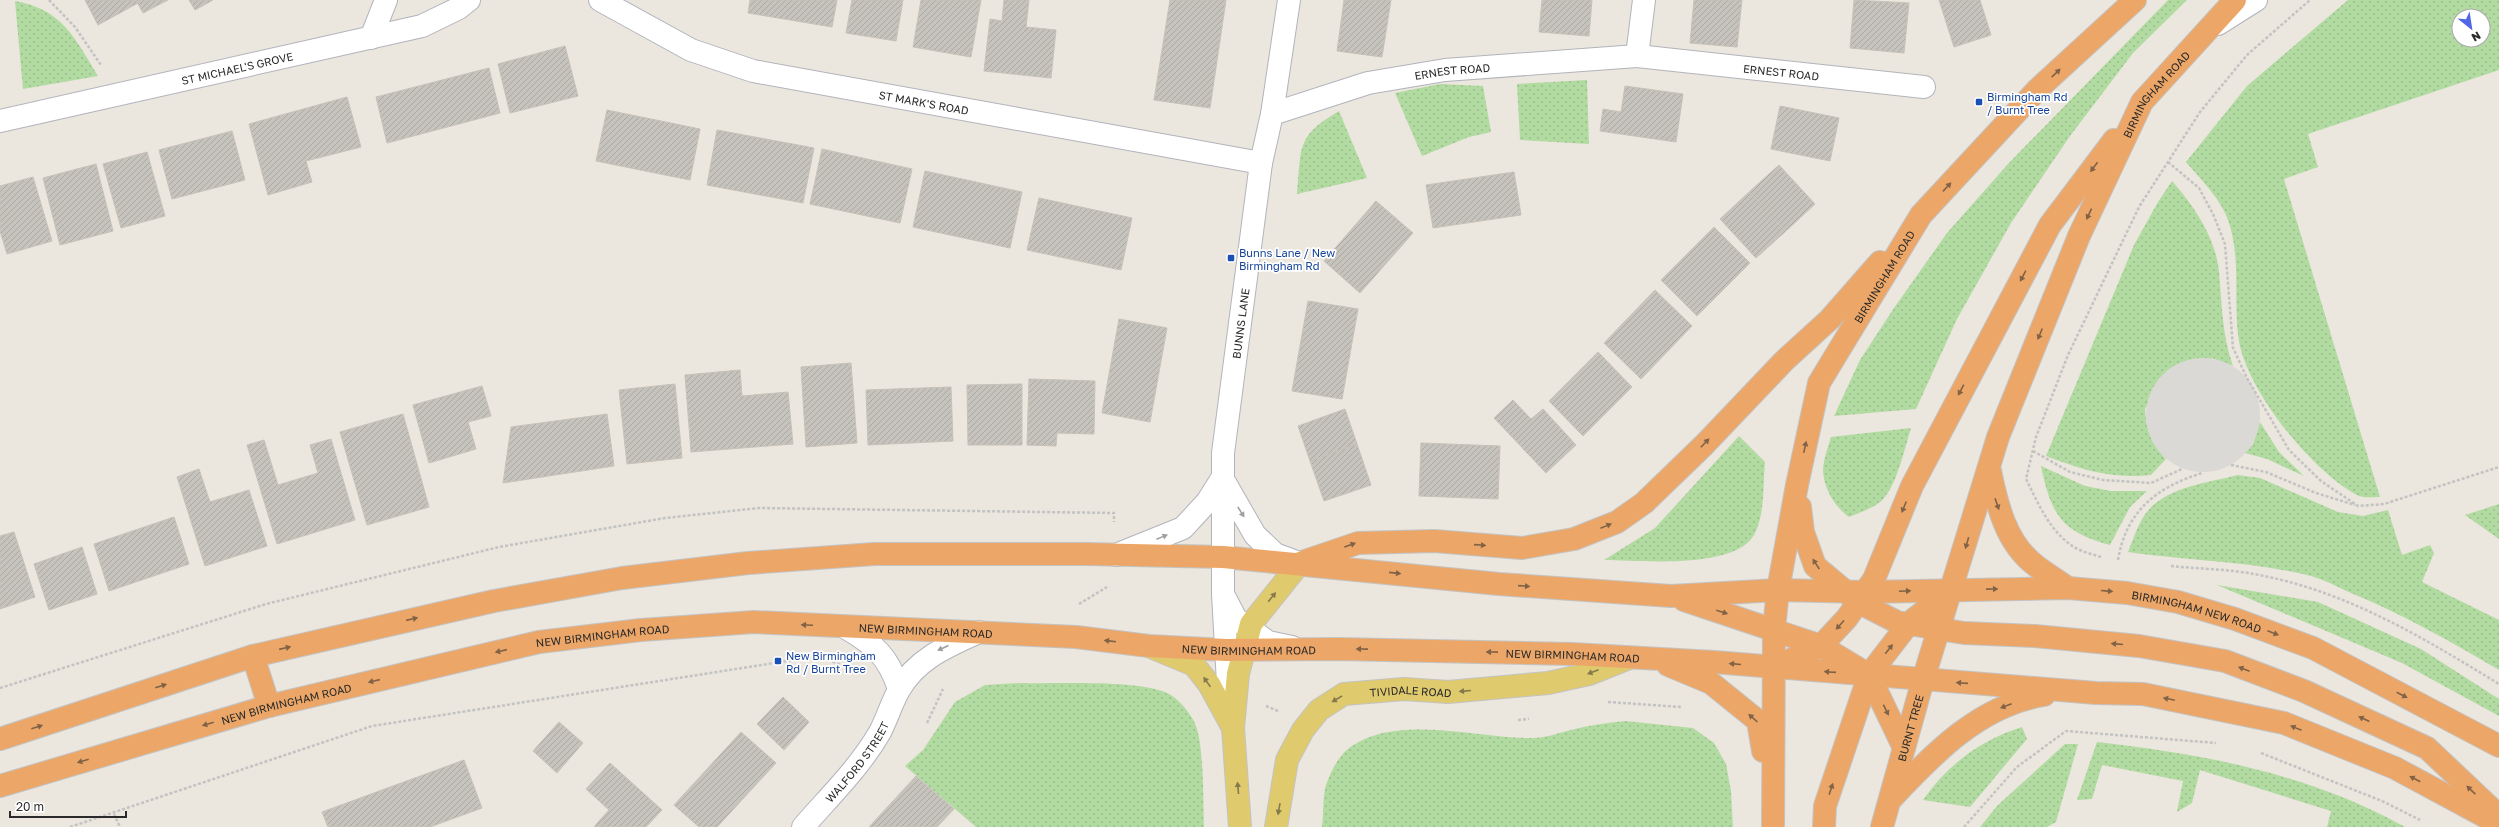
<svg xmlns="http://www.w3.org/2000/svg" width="2499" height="827" font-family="'Golos Text',sans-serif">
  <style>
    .grass { fill: url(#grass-dots); fill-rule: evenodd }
    .plaza { fill: #dbd9d5 }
    .building { fill: url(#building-hatch); stroke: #c6c2b8 }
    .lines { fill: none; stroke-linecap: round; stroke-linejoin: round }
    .minor-casing { stroke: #b2b4bc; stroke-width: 24 }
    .major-casing { stroke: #c3c3c3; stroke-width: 24 }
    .highway-casing { stroke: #c3c3c3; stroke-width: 24 }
    .path { stroke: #c3c3c3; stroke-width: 2.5; stroke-dasharray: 3 2; stroke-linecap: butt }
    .minor { stroke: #fff; stroke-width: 22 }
    .major { stroke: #e0ca6e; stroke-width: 22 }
    .highway { stroke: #eca768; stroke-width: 22 }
    .oneway { fill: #816246 }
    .oneway2 { fill: #9f9f9f }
    .oneway3 { fill: #857a4c }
    .transit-dot { fill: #1a4fb4; stroke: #fff; stroke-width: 1.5 }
    .labels { text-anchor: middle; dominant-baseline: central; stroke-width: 3.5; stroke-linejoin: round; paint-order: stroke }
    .street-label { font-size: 11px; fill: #2a2a2a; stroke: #fff }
    .transit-label { font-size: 11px; fill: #164399; stroke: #fff; text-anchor: start }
  </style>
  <defs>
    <pattern id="grass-dots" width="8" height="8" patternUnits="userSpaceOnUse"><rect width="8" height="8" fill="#b2dba1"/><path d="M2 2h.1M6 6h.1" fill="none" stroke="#99bc8b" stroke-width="1.8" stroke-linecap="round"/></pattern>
    <pattern id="building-hatch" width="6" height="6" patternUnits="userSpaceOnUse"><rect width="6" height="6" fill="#c6c3bd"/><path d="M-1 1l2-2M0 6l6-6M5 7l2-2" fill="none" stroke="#aaa8a3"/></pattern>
  </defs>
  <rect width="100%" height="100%" fill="#ebe6de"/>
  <!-- grass -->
  <path class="grass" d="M2168,0H2187L2133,53L2070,136L2011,223L1957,319L1916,409L1834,416L1860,360L1894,308L1947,233L2008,164Z
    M2348,0H2499V70L2308,134L2318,167L2284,179L2380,497C2374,497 2365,498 2359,496C2314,474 2247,391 2239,341C2233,303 2241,264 2230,226C2223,201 2203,182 2186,162L2247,86ZM2459,16H2483V40H2459Z
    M15,1C62,9 75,38 98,76L23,89Z
    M1587,80L1589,144L1520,140L1517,84Z
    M1440,84L1483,86L1491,132L1469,137L1422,156L1395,93Z
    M1339,111L1367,178L1297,194C1302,147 1295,137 1339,111Z
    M2172,181C2194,206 2216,238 2219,272C2222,305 2222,335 2233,366L2212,358L2145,408C2146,430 2151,443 2166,459L2151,475C2111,479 2083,470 2046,456L2134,245L2158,202Z
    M2260,422L2279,452L2304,476L2267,459L2245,453L2253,444Z
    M1911,428C1905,447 1897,484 1884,498C1876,508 1860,512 1849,517C1835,507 1824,489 1823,471C1823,461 1828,447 1831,437Z
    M1739,436L1765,462C1763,483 1765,510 1756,531C1740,571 1641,560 1604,560L1655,528Z
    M2041,466L2085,486L2111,491H2147L2130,507L2110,545C2061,532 2051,514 2041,466Z
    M2238,475L2260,478L2338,512L2363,516L2388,510L2402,555L2430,545L2434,553L2422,582L2499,620V670C2451,642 2403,614 2351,593C2338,587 2325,580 2311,576C2251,561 2189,561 2128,552C2133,540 2137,527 2144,516C2163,487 2207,483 2238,475Z
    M2499,504V539L2465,515Z
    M2217,585L2318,602L2421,649L2499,699V716L2402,663Z
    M1020,683C1054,684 1142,679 1169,694C1180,700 1194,717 1197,729C1204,754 1203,800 1204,827H976L905,766L923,750L955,702L985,685Z
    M1625,721L1693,728L1714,743L1726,764L1731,791L1733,827H1322C1324,813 1322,795 1327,782C1332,770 1338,757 1348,749C1395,712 1478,739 1533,738C1545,738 1559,733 1571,730C1589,725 1607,723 1625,721Z
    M2022,727L2027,739L1970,807L1923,800C1948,764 1981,740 2022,727Z
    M2097,742C2204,754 2310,774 2405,827H2327L2331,811L2200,770L2192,803L2177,812L2183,781L2102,765L2092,799L2077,800Z
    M2065,744H2078L2056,822L2047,827H1980L1997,806Z"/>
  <!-- plaza -->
  <path class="plaza" d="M2146 415a57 57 0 1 1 114 0a57 57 0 1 1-114 0Z"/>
  <!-- building -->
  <path class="building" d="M85,0H136L138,3L98,25Z
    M136,0H168L143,13Z
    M189,0H213L195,10Z
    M750,0H837L832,27L748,13Z
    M852,0H903L896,41L846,33Z
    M921,0H981L971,57L913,47Z
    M1004,0H1029L1026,27L1056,30L1051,78L984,71L990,19L1002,21Z
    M1170,0H1226L1210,108L1154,100Z
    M1344,0H1391L1382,57L1337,51Z
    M1542,0H1592L1589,36L1539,32Z
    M1694,0H1742L1737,47L1690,43Z
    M1854,0L1909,3L1904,53L1850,48Z
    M1939,0H1980L1991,35L1954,47Z
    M565,46L578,96L510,113L498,64Z
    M489,68L500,113L387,143L376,97Z
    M1625,86L1683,94L1676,142L1600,131L1603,109L1621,112Z
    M347,97L361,147L306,161L312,182L268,195L249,124Z
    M1780,106L1839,118L1830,161L1771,149Z
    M607,110L700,129L690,180L596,161Z
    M717,130L814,148L803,203L707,185Z
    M232,131L245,180L172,199L159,150Z
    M822,149L912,169L900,223L810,204Z
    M147,152L165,216L121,228L103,164Z
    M96,164L113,231L60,245L43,178Z
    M1779,165L1815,204L1786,231L1749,192Z
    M925,171L1022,192L1010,248L913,227Z
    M1514,172L1521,215L1433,228L1426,185Z
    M33,177L52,241L7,254L0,231V186Z
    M1749,192L1786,231L1756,258L1720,219Z
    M1039,198L1132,218L1121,270L1027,250Z
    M1376,201L1413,233L1360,293L1324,261Z
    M1714,227L1750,263L1697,316L1661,280Z
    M1655,290L1692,326L1641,379L1604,343Z
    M1308,301L1358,309L1342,399L1292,391Z
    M1119,319L1167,328L1150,422L1102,413Z
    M1598,352L1632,387L1583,436L1549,401Z
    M851,363L857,443L806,447L801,367Z
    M740,370L742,396L788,392L793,444L691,452L685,375Z
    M1029,379L1095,381L1094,434L1057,433L1056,446L1027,445Z
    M675,384L682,458L627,464L619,390Z
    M1022,384V445H968L967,385Z
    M482,386L491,416L468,422L476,449L429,463L413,405Z
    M951,387L953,441L868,445L866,390Z
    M1513,400L1531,419L1543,409L1576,445L1546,473L1494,418Z
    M1345,409L1357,444L1310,461L1298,426Z
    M403,414L429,507L367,525L340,432Z
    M607,414L614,466L503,483L511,427Z
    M331,439L355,520L277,544L247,445L264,440L278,485L318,473L310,445Z
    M1421,443L1500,446L1498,499L1419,496Z
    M1357,444L1371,485L1324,501L1310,461Z
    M199,469L210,502L249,490L267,546L205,566L177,477Z
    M174,517L189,564L109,591L94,544Z
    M14,532L35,597L0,609V536Z
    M82,547L97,594L49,610L34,564Z
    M783,697L809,722L784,750L757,724Z
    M559,722L583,743L557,773L533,751Z
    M741,732L776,763L717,827H699L674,805Z
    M464,760L482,808L430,827H328L322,812Z
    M610,763L662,810L646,827H606L599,821L609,810L586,789Z
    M916,776L954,809L937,827H869Z
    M599,821L606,827H594Z"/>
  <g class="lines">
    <defs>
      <g id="minor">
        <path id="s1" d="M600,0L691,50L753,71L1261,163"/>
        <path d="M2218,24L2256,0"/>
        <path d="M371,38L386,0"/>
        <path id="s2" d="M1637,56L1924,87"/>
        <path id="s3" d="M1272,114L1368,83L1445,70L1637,56L1644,0"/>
        <path id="s4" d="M0,121L422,26L459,8L469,0"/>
        <path d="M1224,481L1255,535L1275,554L1299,563"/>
        <path d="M1116,555L1183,528L1207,502L1222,478"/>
        <path d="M1224,596L1236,619L1268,642L1292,647"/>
        <path d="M846,628C875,645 888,656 899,689"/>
        <path id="s5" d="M1229,701L1223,594V453L1261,163L1272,114L1289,0"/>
        <path id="s6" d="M803,827C829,797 860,767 880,732C887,719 891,704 899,690C916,659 948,646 979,632"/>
      </g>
      <g id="major">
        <path d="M1151,647L1194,665L1209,684L1233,728"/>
        <path d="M1240,827L1233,728L1238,674L1251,624L1300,563"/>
        <path id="s7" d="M1276,827L1287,760L1303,730L1319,710L1344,694L1404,689L1448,692L1548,683L1589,674L1629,658"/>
      </g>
      <g id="highway">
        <path d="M1990,471C1997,505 2006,543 2035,565C2045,573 2057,580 2068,588"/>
        <path d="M1800,507L1803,532L1815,566L1858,602L1897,622L1964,633L2035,636L2139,646L2225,661L2304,691L2427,748L2497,814"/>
        <path d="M1305,561L1358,543L1434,541L1522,548L1574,539L1617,522L1644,503L1704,445L1784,361L1830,319L1880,262"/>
        <path d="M1684,600L1821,646L1869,675L1904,748"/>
        <path d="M253,656L269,706"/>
        <path d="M1668,665L1711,683L1758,721L1763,751"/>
        <path d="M1775,667L1821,646L1847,618L1874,579L1912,486L2050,225L2114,140"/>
        <path id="s8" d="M0,739L253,656L494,601L622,578L748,563L874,554H1086L1223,557L1499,584L1671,596L1778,590L1866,592L2068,588L2127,593L2178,602L2235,619L2313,648L2499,746"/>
        <path id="s9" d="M0,786L269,706L539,642L641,630L754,622L1076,637L1149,646L1226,650L1339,649L1572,654L1714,662L2096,693L2143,694L2284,723L2395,768L2499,824"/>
        <path d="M1892,798C1934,753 1980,705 2044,695"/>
        <path id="s10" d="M1773,827L1774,628L1778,590L1797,485L1819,383L1921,215L2038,89L2135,0"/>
        <path d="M1824,827L1825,806L1869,675L1909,623L1953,589"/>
        <path id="s11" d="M1882,827L1923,680L1998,437L2079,236L2142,102L2235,0"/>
      </g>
    </defs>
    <!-- minor casing -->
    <use href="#minor" class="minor-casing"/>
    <!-- major casing -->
    <use href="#major" class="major-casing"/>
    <!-- highway casing -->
    <use href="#highway" class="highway-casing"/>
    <!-- path -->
    <path class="path" d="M49,0L75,27L101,65
      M2168,162L2199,188L2213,214L2225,244L2233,348L2247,378L2289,450L2321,481L2358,506L2384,504L2499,467
      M2033,451L2070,472L2103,480L2151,483L2182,469
      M2231,465L2266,472L2316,493L2355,505
      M2101,557C2092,554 2082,552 2074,547C2050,532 2038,503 2026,479L2036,437L2068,355L2139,207L2200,112L2247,55L2310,0
      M2118,560C2126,511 2157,487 2202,473
      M2171,566C2200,569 2231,569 2259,575C2348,592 2422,637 2499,684
      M1079,604L1107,587
      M823,658L844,666
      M0,688L266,604L499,547L665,518L759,508L1114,513V522
      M1608,702L1681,707
      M1266,706L1278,711
      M1518,720L1529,719
      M927,723L943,689
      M2261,753L2382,801L2420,820
      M114,814L120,827
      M70,827L372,726L806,658
      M1964,827L2017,767L2066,731L2216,743"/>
    <!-- minor -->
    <use href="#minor" class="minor"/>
    <!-- major -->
    <use href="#major" class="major"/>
    <!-- highway -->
    <use href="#highway" class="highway"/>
  </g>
  <!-- one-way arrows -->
  <defs><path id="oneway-solid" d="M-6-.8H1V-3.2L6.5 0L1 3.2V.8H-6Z"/></defs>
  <g class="oneway">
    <use href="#oneway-solid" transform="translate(2056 73) rotate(-43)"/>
    <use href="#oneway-solid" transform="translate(2094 167) rotate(127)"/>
    <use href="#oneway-solid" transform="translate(1947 187) rotate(-47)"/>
    <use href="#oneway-solid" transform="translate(2089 214) rotate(115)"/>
    <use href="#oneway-solid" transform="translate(2023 276) rotate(118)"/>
    <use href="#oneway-solid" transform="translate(2040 334) rotate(112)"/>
    <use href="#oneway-solid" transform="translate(1961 390) rotate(118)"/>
    <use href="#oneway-solid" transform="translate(1705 443) rotate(-46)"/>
    <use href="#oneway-solid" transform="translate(1805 447) rotate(-78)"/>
    <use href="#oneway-solid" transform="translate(1997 504) rotate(71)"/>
    <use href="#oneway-solid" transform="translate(1904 507) rotate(112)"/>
    <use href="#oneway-solid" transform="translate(1606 526) rotate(-22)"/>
    <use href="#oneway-solid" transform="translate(1967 543) rotate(106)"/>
    <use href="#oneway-solid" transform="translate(1350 545) rotate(-20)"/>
    <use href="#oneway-solid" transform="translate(1480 545) rotate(4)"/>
    <use href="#oneway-solid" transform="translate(1816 564) rotate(-123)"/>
    <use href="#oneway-solid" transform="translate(1395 573) rotate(6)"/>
    <use href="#oneway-solid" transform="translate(1524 586) rotate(4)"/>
    <use href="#oneway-solid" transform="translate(1992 589) rotate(-1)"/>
    <use href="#oneway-solid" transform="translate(1905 591) rotate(-2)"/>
    <use href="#oneway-solid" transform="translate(2107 591) rotate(5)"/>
    <use href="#oneway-solid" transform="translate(1722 612) rotate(18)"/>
    <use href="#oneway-solid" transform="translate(412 619) rotate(-13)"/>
    <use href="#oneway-solid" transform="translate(807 625) rotate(-177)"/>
    <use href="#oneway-solid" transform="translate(1840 625) rotate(132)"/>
    <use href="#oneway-solid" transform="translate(2273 633) rotate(21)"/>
    <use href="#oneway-solid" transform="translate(1110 641) rotate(-173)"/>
    <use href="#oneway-solid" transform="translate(2117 644) rotate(-175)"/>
    <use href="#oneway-solid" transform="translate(285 648) rotate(-13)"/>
    <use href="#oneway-solid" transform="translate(1362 649) rotate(-179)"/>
    <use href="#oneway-solid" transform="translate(1889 649) rotate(-52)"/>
    <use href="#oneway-solid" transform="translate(501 651) rotate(167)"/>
    <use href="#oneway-solid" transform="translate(1492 652) rotate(-179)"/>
    <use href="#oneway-solid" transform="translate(1735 664) rotate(-175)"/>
    <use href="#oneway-solid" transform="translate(2244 669) rotate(-159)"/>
    <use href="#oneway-solid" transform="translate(1830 672) rotate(-176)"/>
    <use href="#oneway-solid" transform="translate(374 681) rotate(167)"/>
    <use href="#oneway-solid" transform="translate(1962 683) rotate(-176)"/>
    <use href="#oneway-solid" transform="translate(161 686) rotate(-18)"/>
    <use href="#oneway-solid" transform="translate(2402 695) rotate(28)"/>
    <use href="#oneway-solid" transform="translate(2169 699) rotate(-168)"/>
    <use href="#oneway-solid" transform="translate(2006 706) rotate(159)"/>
    <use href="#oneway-solid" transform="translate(1886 710) rotate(64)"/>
    <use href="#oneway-solid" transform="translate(1753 718) rotate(-138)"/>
    <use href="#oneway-solid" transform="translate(2364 719) rotate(-155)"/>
    <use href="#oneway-solid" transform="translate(208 724) rotate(164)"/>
    <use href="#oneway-solid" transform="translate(37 727) rotate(-18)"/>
    <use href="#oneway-solid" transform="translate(2296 728) rotate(-158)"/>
    <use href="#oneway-solid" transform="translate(83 761) rotate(164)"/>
    <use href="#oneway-solid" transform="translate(2415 779) rotate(-152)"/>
    <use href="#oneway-solid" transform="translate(1831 789) rotate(-72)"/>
    <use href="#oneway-solid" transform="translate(2471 790) rotate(-137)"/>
  </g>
  <g class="oneway2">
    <use href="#oneway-solid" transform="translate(1241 512) rotate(58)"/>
    <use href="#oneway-solid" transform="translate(1162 537) rotate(-22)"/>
    <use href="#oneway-solid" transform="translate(943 648) rotate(155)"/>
  </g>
  <g class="oneway3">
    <use href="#oneway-solid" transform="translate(1272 597) rotate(-51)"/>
    <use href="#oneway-solid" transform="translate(1593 672) rotate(159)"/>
    <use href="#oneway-solid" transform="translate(1207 682) rotate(-125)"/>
    <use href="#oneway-solid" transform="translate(1465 691) rotate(175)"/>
    <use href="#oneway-solid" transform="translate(1337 699) rotate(149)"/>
    <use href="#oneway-solid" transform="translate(1238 788) rotate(-95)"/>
    <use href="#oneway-solid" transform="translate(1279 809) rotate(100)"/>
  </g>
  <!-- markers -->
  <g class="transit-dot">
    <rect x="1975" y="98" width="8" height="8" rx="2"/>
    <rect x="1227" y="254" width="8" height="8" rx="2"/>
    <rect x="774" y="657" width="8" height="8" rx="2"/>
  </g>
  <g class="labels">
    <!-- street labels -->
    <g class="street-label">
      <text stroke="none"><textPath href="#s4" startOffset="243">ST MICHAEL'S GROVE</textPath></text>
      <text stroke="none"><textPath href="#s2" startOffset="145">ERNEST ROAD</textPath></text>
      <text stroke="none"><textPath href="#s3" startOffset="186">ERNEST ROAD</textPath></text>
      <text stroke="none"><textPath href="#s11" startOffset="786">BIRMINGHAM ROAD</textPath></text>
      <text stroke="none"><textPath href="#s1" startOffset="343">ST MARK'S ROAD</textPath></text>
      <text stroke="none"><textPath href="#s10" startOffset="573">BIRMINGHAM ROAD</textPath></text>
      <text stroke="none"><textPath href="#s5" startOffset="379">BUNNS LANE</textPath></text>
      <text stroke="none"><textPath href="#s8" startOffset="2224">BIRMINGHAM NEW ROAD</textPath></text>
      <text stroke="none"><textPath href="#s9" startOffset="946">NEW BIRMINGHAM ROAD</textPath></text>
      <text stroke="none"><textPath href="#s9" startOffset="622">NEW BIRMINGHAM ROAD</textPath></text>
      <text stroke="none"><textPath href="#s9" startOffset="1270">NEW BIRMINGHAM ROAD</textPath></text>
      <text stroke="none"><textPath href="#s9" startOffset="1594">NEW BIRMINGHAM ROAD</textPath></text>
      <text stroke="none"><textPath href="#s7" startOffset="224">TIVIDALE ROAD</textPath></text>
      <text stroke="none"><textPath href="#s9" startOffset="298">NEW BIRMINGHAM ROAD</textPath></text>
      <text stroke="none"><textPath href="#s11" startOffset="103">BURNT TREE</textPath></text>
      <text stroke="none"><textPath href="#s6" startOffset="85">WALFORD STREET</textPath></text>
    </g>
    <!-- transit labels -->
    <g class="transit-label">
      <text x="1987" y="96">Birmingham Rd<tspan x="1987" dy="13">/ Burnt Tree</tspan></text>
      <text x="1239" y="252">Bunns Lane / New<tspan x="1239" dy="13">Birmingham Rd</tspan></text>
      <text x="786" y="655">New Birmingham<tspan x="786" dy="13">Rd / Burnt Tree</tspan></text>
    </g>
  </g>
  <!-- north arrow -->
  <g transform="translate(2471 28) rotate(150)"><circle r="19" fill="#ffffff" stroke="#aaaaaa"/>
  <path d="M0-3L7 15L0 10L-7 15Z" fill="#5166e5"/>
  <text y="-6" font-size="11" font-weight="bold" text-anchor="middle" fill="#2a2a2a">N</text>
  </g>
  <!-- scale -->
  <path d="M10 811v6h116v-6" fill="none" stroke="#2a2a2a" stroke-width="2"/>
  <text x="16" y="811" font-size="12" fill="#2a2a2a" stroke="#ffffff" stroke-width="3" paint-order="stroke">20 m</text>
</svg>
